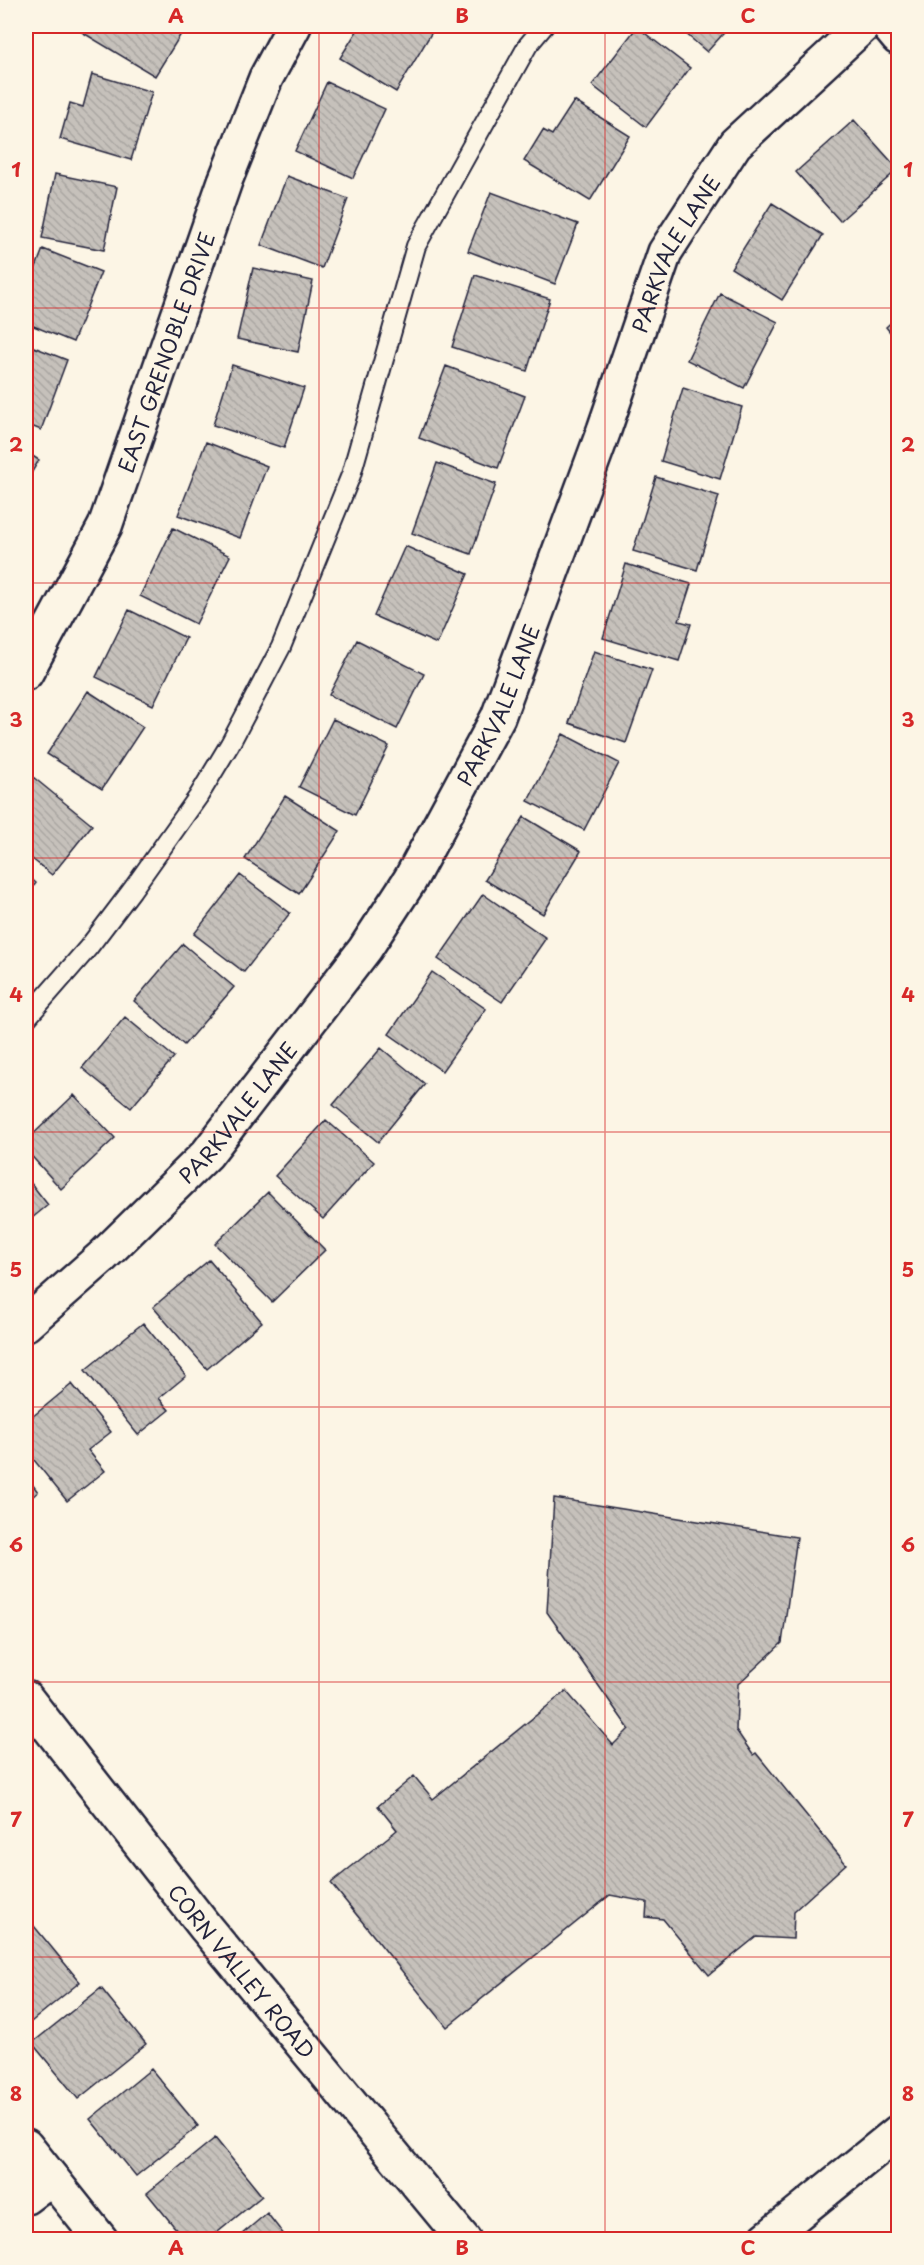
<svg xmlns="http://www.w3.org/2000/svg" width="924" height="2265" font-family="'Playpen Sans',sans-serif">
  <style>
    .building { fill: url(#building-back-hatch); stroke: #22223b; stroke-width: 1.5 }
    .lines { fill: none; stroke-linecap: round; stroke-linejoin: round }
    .service-casing { stroke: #22223b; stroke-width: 22 }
    .minor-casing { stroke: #22223b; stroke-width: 38 }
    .secondary-casing { stroke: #22223b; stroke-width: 38 }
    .service { stroke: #fcf5e5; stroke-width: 18 }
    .minor { stroke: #fcf5e5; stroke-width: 33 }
    .secondary { stroke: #fcf5e5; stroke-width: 33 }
    .grid { fill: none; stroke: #d62828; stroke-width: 1.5; stroke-opacity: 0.55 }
    .labels { text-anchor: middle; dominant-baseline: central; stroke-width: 4.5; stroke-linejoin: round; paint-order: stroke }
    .street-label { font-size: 21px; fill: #22223b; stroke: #fcf5e5 }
    .neatline { fill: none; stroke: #d62828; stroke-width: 2 }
    .grid-label { font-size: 20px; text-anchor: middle; font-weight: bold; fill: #d62828 }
  </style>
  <defs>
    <pattern id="building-back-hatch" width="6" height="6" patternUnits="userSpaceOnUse" patternTransform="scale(1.5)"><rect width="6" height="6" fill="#c6c1bb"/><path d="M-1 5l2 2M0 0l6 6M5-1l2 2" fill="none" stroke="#aaa6a2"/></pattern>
  </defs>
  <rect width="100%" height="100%" fill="#fcf5e5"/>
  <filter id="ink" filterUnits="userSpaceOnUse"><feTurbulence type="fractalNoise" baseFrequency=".0167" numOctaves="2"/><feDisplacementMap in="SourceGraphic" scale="12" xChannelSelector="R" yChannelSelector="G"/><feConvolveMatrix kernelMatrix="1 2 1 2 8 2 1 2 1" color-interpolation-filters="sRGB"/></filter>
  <g filter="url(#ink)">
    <!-- building -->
    <path class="building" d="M76,26H186L155,76L75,28Z
      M360,26H432L435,27L396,92L340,58Z
      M677,26H730L707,52Z
      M637,27L690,68L646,127L592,85Z
      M92,74L152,92L131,160L60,139L70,103L83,107Z
      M327,82L385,109L353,178L295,151Z
      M574,101L630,136L590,201L524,161L543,130L552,135Z
      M854,120L898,169L840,221L796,172Z
      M55,174L117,187L104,250L42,238Z
      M287,176L348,199L322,268L261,245Z
      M491,192L578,224L555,284L468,251Z
      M772,203L823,235L782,300L731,268Z
      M43,249L101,272L73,342L26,323V293Z
      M253,268L313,281L298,352L237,339Z
      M475,275L550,299L527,371L452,347Z
      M720,293L778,322L744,388L687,360Z
      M898,316V342L886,327Z
      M26,344L67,360L41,430L26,424Z
      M232,365L304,388L284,448L213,425Z
      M446,366L525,396L498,468L419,438Z
      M683,388L742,407L720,479L661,461Z
      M206,442L267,466L240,538L178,515Z
      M26,452L39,460L26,482Z
      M437,463L496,484L471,554L412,533Z
      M656,477L719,496L697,570L633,551Z
      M173,528L230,556L196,624L140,596Z
      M405,546L468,574L437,644L374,616Z
      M626,564L691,584L679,621L691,624L679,661L603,638Z
      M129,610L186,638L153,705L96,677Z
      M357,640L424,674L397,729L329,695Z
      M594,651L652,670L626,743L569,723Z
      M88,691L143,727L102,789L47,754Z
      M333,719L389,746L355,815L299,787Z
      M563,734L619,763L584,830L528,801Z
      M33,777L92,825L52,875L26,854V786Z
      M285,796L340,831L299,894L245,859Z
      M524,817L581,851L543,914L485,880Z
      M26,874L36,883L26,896Z
      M240,875L290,913L244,972L194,934Z
      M483,894L546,938L502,1002L438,959Z
      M183,944L234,987L184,1045L134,1001Z
      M432,972L486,1009L442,1071L389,1034Z
      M125,1017L174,1057L131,1108L82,1068Z
      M381,1048L425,1084L378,1142L333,1105Z
      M74,1095L115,1138L61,1189L26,1150V1141Z
      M326,1120L374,1162L323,1219L275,1176Z
      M26,1177L48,1205L26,1223Z
      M268,1192L325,1250L272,1302L215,1244Z
      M209,1260L262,1322L207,1369L153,1307Z
      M143,1323L186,1376L159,1398L169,1410L138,1435L85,1370Z
      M72,1384L111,1432L88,1450L105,1471L67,1501L26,1450V1422Z
      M26,1476L38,1492L26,1502Z
      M554,1498L797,1537L782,1643L738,1684L736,1730L753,1755L756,1753L846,1864L794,1911L793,1939L756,1937L709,1975L663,1919L646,1917L647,1902L610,1895L447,2027L331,1883L397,1830L378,1806L414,1776L433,1799L566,1691L613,1745L629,1729L547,1612Z
      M29,1920L80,1982L26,2026V1923Z
      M101,1988L146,2044L78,2099L32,2043Z
      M151,2069L198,2126L136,2176L90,2119Z
      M215,2138L262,2196L208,2240H185L147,2193Z
      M267,2213L288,2240H235Z"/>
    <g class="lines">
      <defs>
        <path id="service" d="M26,1019L88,948L132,890L198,797L230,744L281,647L351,475L416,246L528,45L544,26"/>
        <g id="minor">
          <path d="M888,26L898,38"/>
          <path id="s1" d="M26,673L105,526L225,181L266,78L294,26"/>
          <path id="s2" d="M26,1324L102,1257L207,1154L365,949L410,880L498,717L604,430L665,252L735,144L863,26"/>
          <path d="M26,2146L101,2240"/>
          <path d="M26,2197L51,2178"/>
        </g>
        <g id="secondary">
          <path id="s3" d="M26,1698L206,1928L464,2240"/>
          <path d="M765,2240L898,2132"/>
        </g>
      </defs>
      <!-- service casing -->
      <use href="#service" class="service-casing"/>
      <!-- minor casing -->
      <use href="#minor" class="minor-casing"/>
      <!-- secondary casing -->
      <use href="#secondary" class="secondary-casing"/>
      <!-- service -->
      <use href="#service" class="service"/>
      <!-- minor -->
      <use href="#minor" class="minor"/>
      <!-- secondary -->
      <use href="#secondary" class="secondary"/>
    </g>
  </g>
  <!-- grid -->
  <path class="grid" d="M319,26V2240M605,26V2240M26,308H898M26,583H898M26,858H898M26,1132H898M26,1407H898M26,1682H898M26,1957H898"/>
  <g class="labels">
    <!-- street labels -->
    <g class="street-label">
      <text stroke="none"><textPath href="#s2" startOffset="1272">PARKVALE LANE</textPath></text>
      <text stroke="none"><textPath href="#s1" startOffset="351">EAST GRENOBLE DRIVE</textPath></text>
      <text stroke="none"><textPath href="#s2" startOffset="786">PARKVALE LANE</textPath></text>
      <text stroke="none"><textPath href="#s2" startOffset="300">PARKVALE LANE</textPath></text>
      <text stroke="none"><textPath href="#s3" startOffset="348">CORN VALLEY ROAD</textPath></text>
    </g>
  </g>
  <!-- margin -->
  <rect width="924" height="2265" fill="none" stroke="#fcf5e5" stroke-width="66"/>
  <rect x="33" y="33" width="858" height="2199" class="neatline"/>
  <g class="grid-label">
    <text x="176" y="23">A</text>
    <text x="462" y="23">B</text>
    <text x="748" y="23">C</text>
    <text x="16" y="177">1</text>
    <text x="908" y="177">1</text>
    <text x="16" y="452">2</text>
    <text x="908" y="452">2</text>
    <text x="16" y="727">3</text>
    <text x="908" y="727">3</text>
    <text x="16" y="1002">4</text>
    <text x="908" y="1002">4</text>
    <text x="16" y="1277">5</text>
    <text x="908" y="1277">5</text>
    <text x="16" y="1552">6</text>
    <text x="908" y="1552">6</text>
    <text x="16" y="1827">7</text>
    <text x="908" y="1827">7</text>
    <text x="16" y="2101">8</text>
    <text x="908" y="2101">8</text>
    <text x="176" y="2255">A</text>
    <text x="462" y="2255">B</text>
    <text x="748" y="2255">C</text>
  </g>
</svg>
